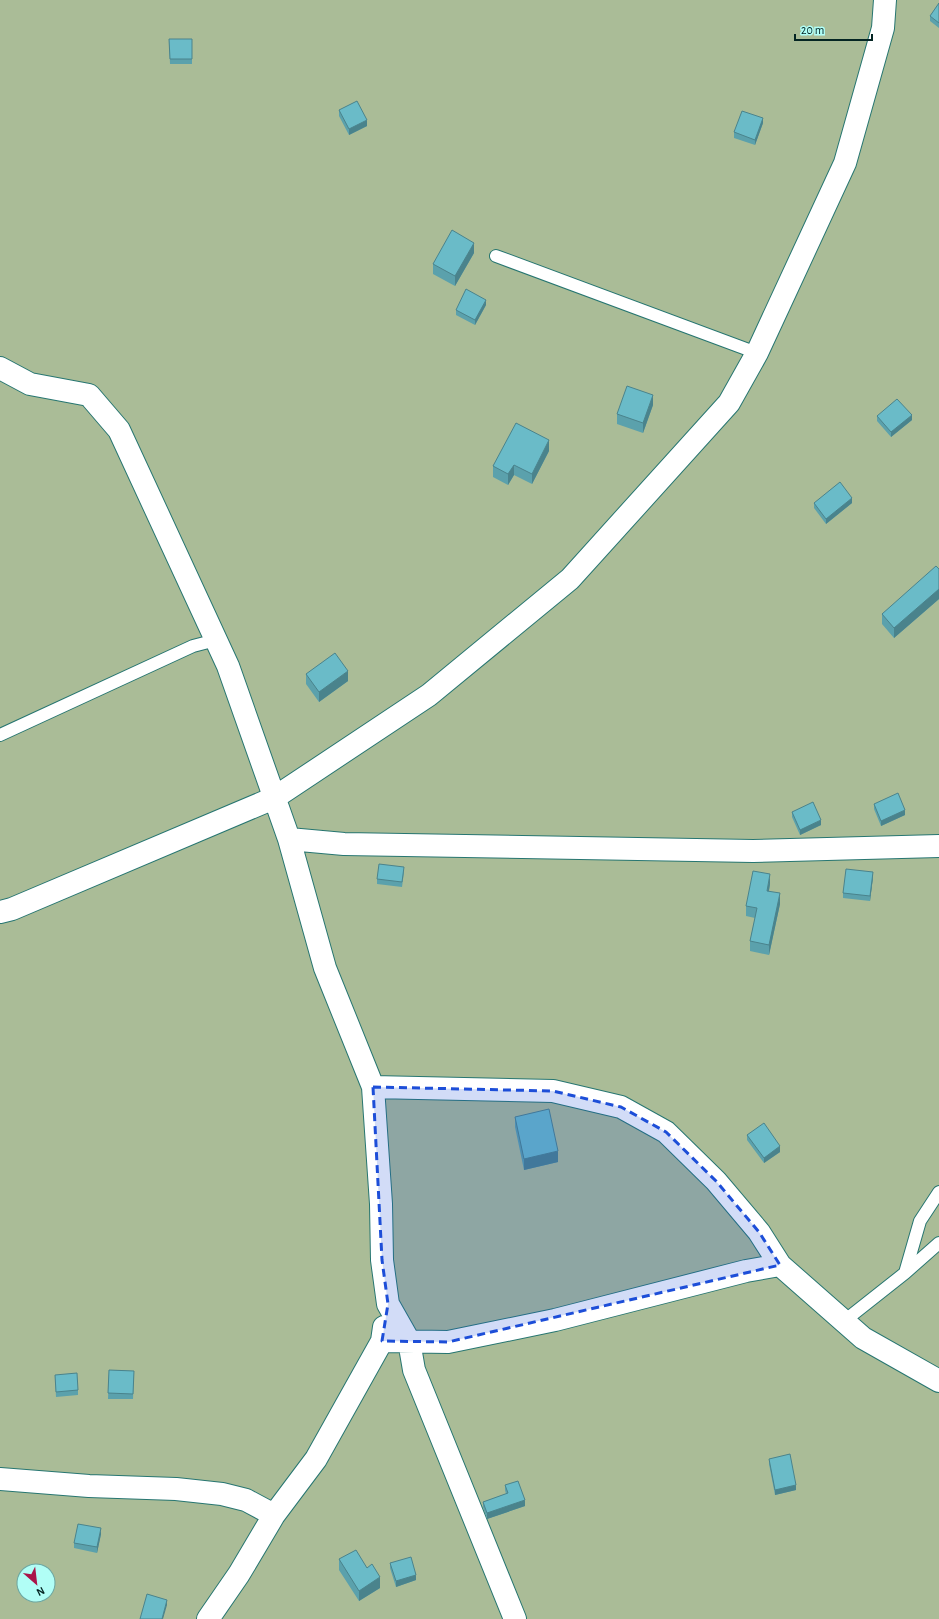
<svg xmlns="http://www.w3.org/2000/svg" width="939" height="1619" font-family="'Alegreya Sans',sans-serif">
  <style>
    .green { fill: #aabc97; fill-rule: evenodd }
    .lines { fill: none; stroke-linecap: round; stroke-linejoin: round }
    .service-casing { stroke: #277671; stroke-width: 14 }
    .minor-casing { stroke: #277671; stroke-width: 24 }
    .service { stroke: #fff; stroke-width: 12 }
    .minor { stroke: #fff; stroke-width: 22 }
    .wall { fill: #5ba1ac }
    .shaded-wall { fill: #4a838c }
    .building { fill: #6abbc8; stroke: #4a838c }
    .marked { fill: #1d4ed8; fill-opacity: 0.2; stroke: #1d4ed8; stroke-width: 3; stroke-dasharray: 8 5; stroke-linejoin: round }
  </style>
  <rect width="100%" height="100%" fill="#a4f0e9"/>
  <!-- green -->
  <path class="green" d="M0,0H939V1619H0ZM24,1571H48V1595H24Z"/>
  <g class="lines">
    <defs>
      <path id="service" d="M496,256L757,353
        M0,735L193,646L216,640
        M905,1273L920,1221L939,1192
        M843,1322L905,1273L939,1243"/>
      <path id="minor" d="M0,368L30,384L89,395L119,430L228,666L289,839L325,968L373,1087L381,1204L382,1260L388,1304L409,1341L414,1370L515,1619
        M289,839L344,844L753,851L939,846
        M0,912L12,909L274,798L429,695L570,579L729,403L757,353L845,163L883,28L885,0
        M373,1087L553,1091L621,1107L666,1132L716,1181L759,1232L780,1265
        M382,1341L448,1342L555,1320L746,1271L780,1265L863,1338L939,1381
        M0,1479L89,1486L176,1489L222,1494L246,1500L274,1515
        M208,1619L239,1574L274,1515L316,1459L382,1341L384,1327"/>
    </defs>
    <!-- service casing -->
    <use href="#service" class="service-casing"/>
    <!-- minor casing -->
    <use href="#minor" class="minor-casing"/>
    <!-- service -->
    <use href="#service" class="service"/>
    <!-- minor -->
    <use href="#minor" class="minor"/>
  </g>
  <!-- wall -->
  <path class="wall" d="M939,3V28L930,21V16Z
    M169,39H192V64H170Z
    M339,110L367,126L349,135L339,116Z
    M763,123L755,145L734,138V132Z
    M474,253L455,286L433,274V264Z
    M486,305L475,325L456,315V310Z
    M653,405L643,433L617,424V414Z
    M877,416L912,420L891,437L877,421Z
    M549,451L532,484L514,475L508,485L493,477V466Z
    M814,503H852L826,524L814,508Z
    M939,569V599L894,638L882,624V614Z
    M306,674L348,681L319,702L306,684Z
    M874,804L905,815L881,826L874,809Z
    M792,812L821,825L800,835L792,817Z
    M404,872L402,887L377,884V879Z
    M873,877L870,901L843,898V893Z
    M770,884L769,891L780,904L769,955L750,951V941L755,918L746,916V906Z
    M515,1117L558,1162L524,1170L515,1127Z
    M747,1135L780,1152L764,1163L747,1140Z
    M109,1370L134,1371L133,1399H108Z
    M55,1375L78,1390V1395L56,1397Z
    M769,1459L796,1490L775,1495L769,1464Z
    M505,1485L525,1506L487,1519L483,1507V1502L506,1494L505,1490Z
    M101,1534L97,1553L74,1548V1543Z
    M339,1559L367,1568L380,1588L359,1601L339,1570Z
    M390,1563L416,1580L396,1587L390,1568Z"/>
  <!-- shaded-wall -->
  <path class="shaded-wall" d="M763,118V123L755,145V140Z
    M367,120V126L349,135V129Z
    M474,243V253L455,286V276Z
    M486,300V305L475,325V320Z
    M653,395V405L643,433V423Z
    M912,415V420L891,437V432Z
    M549,440V451L532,484V474Z
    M514,465V475L508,485V474Z
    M852,498V503L826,524V519Z
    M939,589V599L894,638V628Z
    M348,671V681L319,702V692Z
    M905,810V815L881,826V821Z
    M821,820V825L800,835V830Z
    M873,872V877L870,901V896Z
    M770,874V884L767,901V891Z
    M780,893V904L769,955V945Z
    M780,1146V1152L764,1163V1158Z
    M558,1151V1162L524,1170V1159Z
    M796,1485V1490L775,1495V1490Z
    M525,1500V1506L487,1519V1513Z
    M101,1528V1534L97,1553V1547Z
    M416,1575V1580L396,1587V1581Z
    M380,1577V1588L359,1601V1591Z
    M167,1600V1605L163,1619H162Z"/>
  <!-- building -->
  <path class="building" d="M939,3V23L930,16Z
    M169,39H192V59H170Z
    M357,101L367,120L349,129L339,110Z
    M742,111L763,118L755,140L734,132Z
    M452,230L474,243L455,276L433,264Z
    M466,289L486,300L475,320L456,310Z
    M627,386L653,395L643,423L617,414Z
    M897,399L912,415L891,432L877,416Z
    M516,423L549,440L532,474L514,465L508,474L493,466Z
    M840,482L852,498L826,519L814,503Z
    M936,566L939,569V589L894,628L882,614Z
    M335,653L348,671L319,692L306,674Z
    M898,793L905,810L881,821L874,804Z
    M813,802L821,820L800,830L792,812Z
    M379,864L404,867L402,882L377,879Z
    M846,869L873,872L870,896L843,893Z
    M753,871L770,874L767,891L780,893L769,945L750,941L757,908L746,906Z
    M549,1109L558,1151L524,1159L515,1117Z
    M764,1123L780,1146L764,1158L747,1135Z
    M109,1370L134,1371L133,1394L108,1393Z
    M77,1373L78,1390L56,1392L55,1375Z
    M790,1454L796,1485L775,1490L769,1459Z
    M518,1481L525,1500L487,1513L483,1502L508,1493L505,1485Z
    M78,1524L101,1528L97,1547L74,1543Z
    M356,1550L367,1568L372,1564L380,1577L359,1591L339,1559Z
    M411,1557L416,1575L396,1581L390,1563Z
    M147,1594L167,1600L162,1619H140Z"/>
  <!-- marked area -->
  <path class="marked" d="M373,1087L553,1091L621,1107L666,1132L716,1181L759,1232L780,1265L448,1342L382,1341L388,1304L382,1260Z"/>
  <!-- north arrow -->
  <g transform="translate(36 1583) rotate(152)"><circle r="19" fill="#b1fef6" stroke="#6ca7a2"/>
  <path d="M0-3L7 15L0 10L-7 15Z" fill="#a91549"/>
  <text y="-6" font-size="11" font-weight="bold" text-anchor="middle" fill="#042523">N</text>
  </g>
  <!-- scale -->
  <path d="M795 34v6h77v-6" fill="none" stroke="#042523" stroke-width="2"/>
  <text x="801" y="34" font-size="12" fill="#042523" stroke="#b1fef6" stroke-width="3" paint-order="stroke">20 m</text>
</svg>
